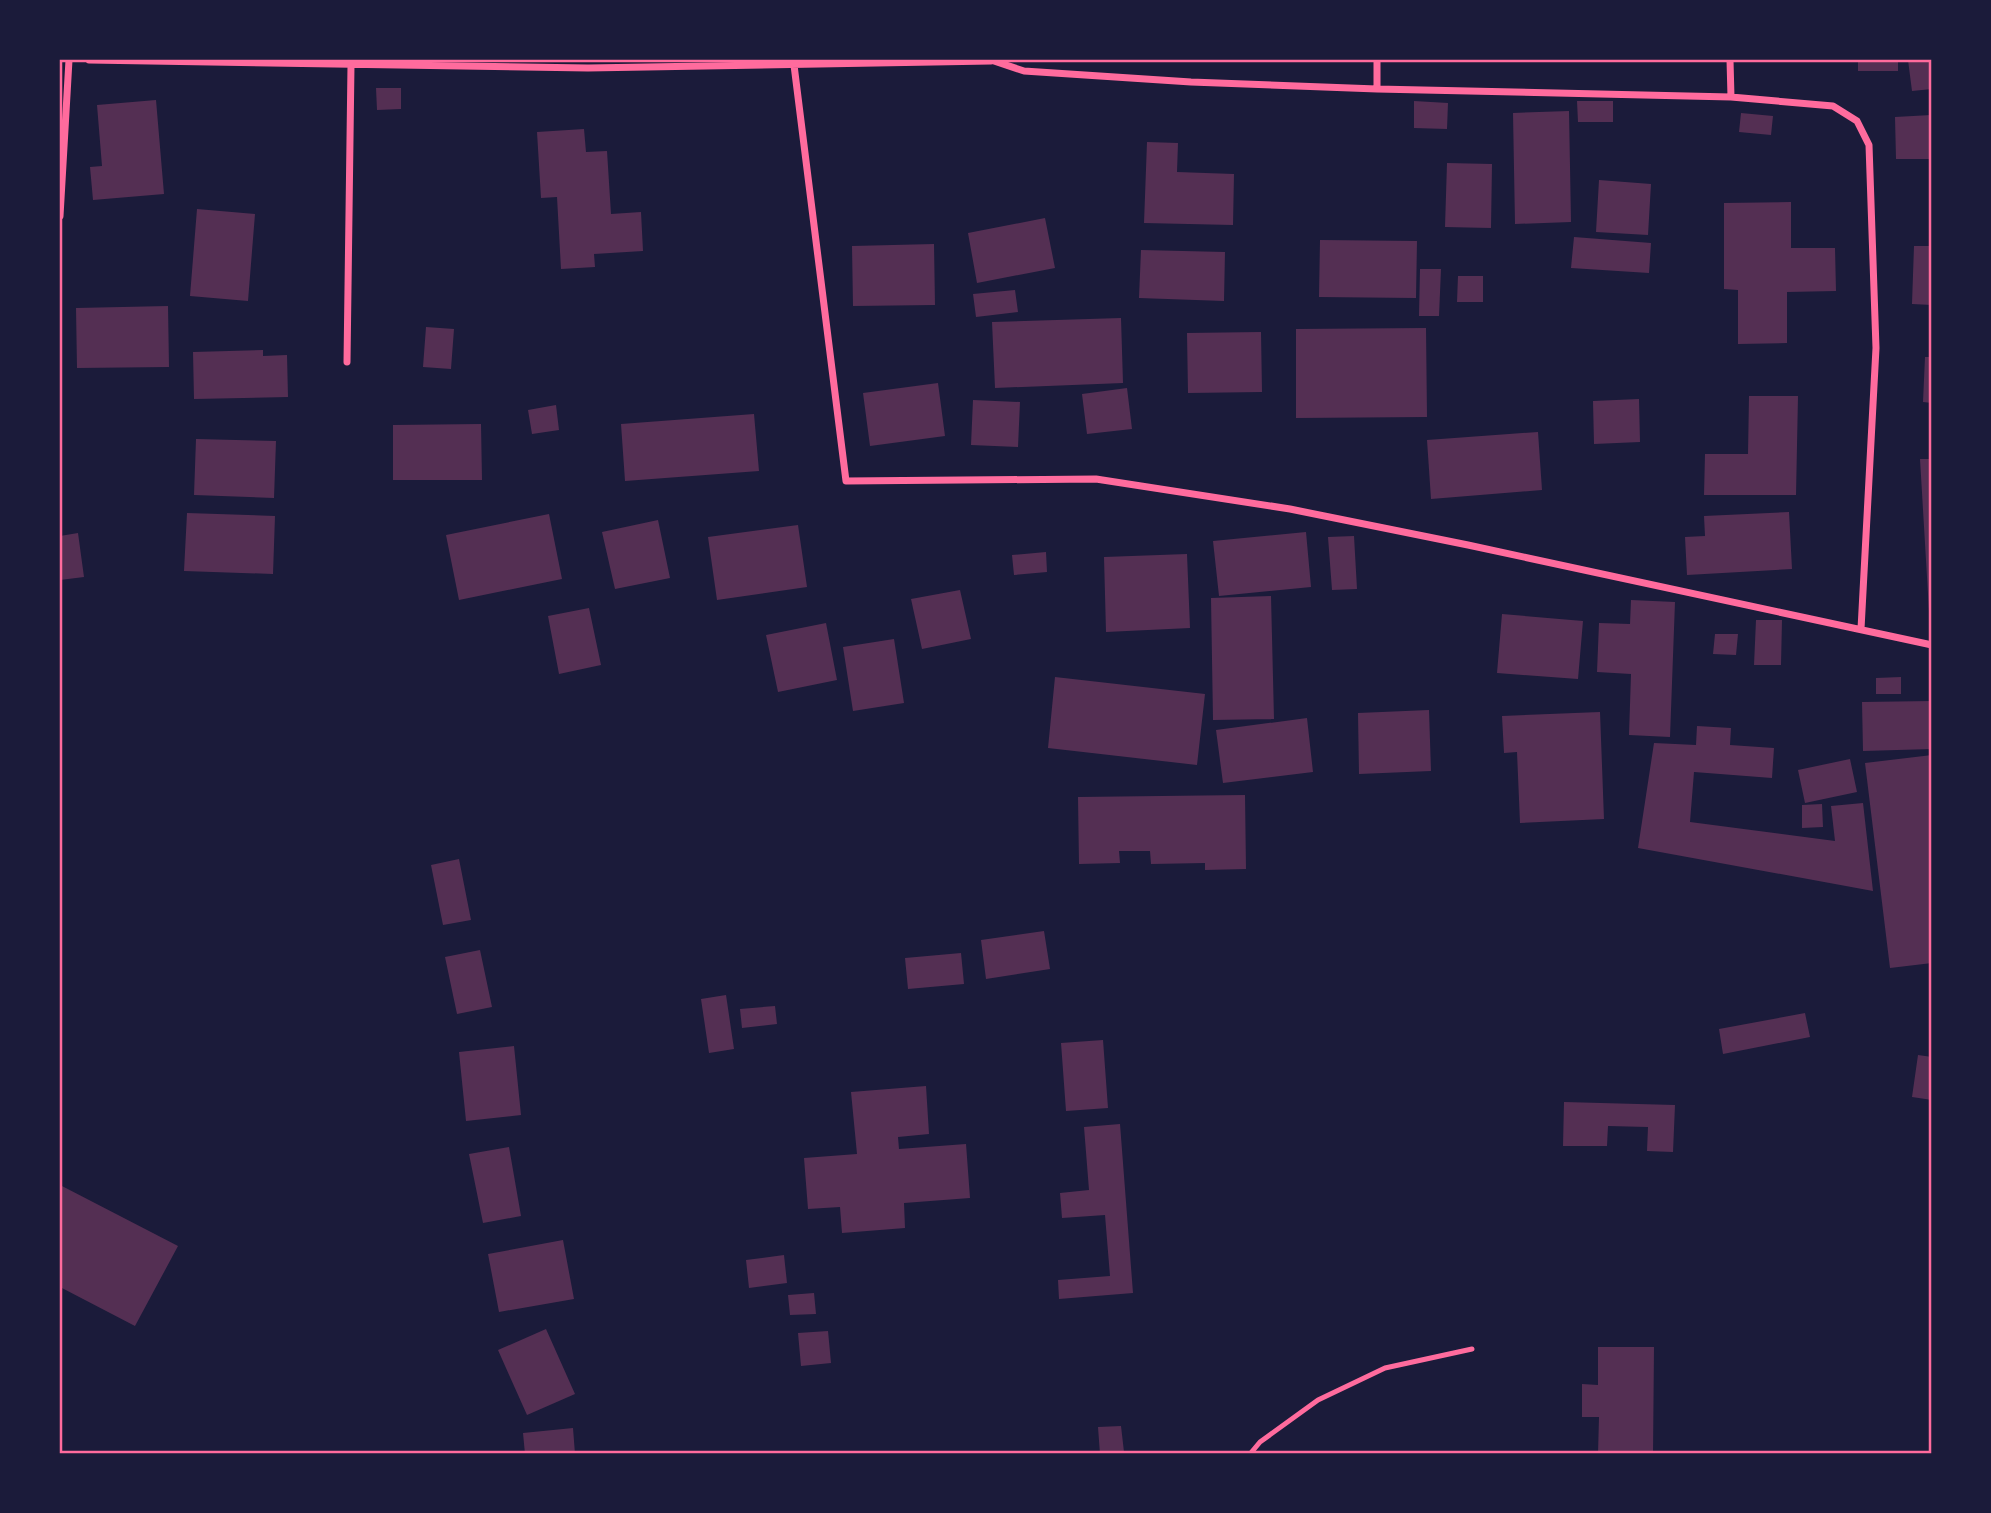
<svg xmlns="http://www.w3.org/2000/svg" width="1991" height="1513" font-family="'Times New Roman',serif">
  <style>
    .building { fill: #542f53 }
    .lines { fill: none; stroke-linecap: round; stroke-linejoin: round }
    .service { stroke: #ff6b9d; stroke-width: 5 }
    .minor { stroke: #ff6b9d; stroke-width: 7 }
    .neatline { fill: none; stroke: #ff6b9d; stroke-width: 2.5 }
  </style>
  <rect width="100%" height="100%" fill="#1b1b3a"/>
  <!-- building -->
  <path class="building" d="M1858,60H1898V71H1858Z
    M1908,60H1932V89L1912,91Z
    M376,88H401V109L377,110Z
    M156,100L164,194L93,200L90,167L102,166L97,105Z
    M1414,101L1448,103L1447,129L1414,128Z
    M1577,101H1613V122H1578Z
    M1569,111L1571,222L1515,224L1513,113Z
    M1741,113L1773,116L1771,135L1739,132Z
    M1931,115L1932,159H1896L1895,117Z
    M584,129L586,152L607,151L611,214L641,212L643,251L594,254L595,267L561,269L557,197L541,198L537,132Z
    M1147,142L1178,143L1177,172L1234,174L1233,225L1144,223Z
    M1447,163L1492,164L1491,228L1445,227Z
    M1599,180L1651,184L1648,235L1596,232Z
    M1791,202V248H1835L1836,291L1787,292V343L1738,344V290L1724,289V203Z
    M197,209L255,214L248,301L190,296Z
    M1045,218L1055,268L977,283L968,233Z
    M1574,237L1651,243L1649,273L1571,268Z
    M1320,240L1417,241L1416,298L1319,297Z
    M934,244L935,305L853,306L852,246Z
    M1914,246H1932V305L1912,304Z
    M1141,250L1225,252L1224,301L1139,298Z
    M1420,269H1441L1439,316H1419Z
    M1458,276H1483V302H1457Z
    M1015,290L1018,312L976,317L973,294Z
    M168,306L169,367L77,368L76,308Z
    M1121,318L1123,383L995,388L992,322Z
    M426,327L454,329L451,369L423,367Z
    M1426,328L1427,417L1296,418V329Z
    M1261,332L1262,392L1188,393L1187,333Z
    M263,350V356L287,355L288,397L194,399L193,352Z
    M1925,357H1932V403L1923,402Z
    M938,383L945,436L870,446L863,393Z
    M1127,388L1132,429L1087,434L1082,394Z
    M1749,396H1798L1796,495H1704L1705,454H1748Z
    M1639,399L1640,442L1594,444L1593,401Z
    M973,400L1020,402L1018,447L971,445Z
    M556,405L559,430L532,434L528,410Z
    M754,414L759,471L625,481L621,424Z
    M481,424L482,480H393V425Z
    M1538,432L1542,490L1431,499L1427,440Z
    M196,439L276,441L274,498L194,495Z
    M1920,459H1932V611H1929Z
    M1789,512L1792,569L1687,575L1685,537L1705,536L1704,516Z
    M187,513L275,516L273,574L184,571Z
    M549,514L562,579L459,600L446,535Z
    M658,520L670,578L615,589L602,532Z
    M798,525L807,587L717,600L708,537Z
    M1306,532L1311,587L1219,596L1213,541Z
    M78,533L84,577L60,580V536Z
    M1354,536L1357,589L1332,590L1328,537Z
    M1046,552L1047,572L1014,575L1012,555Z
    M1187,554L1190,628L1106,632L1104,557Z
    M960,590L971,639L922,649L911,599Z
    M1271,596L1274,719L1213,720L1211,598Z
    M1631,600L1675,602L1670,737L1629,735L1631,674L1597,672L1599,623L1630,624Z
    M589,608L601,665L559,674L548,616Z
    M1502,614L1583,621L1578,679L1497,673Z
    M1756,620H1782L1781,665H1754Z
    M826,623L837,680L778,692L766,635Z
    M1715,634H1738L1736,655L1713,654Z
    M894,639L904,703L853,711L843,647Z
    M1055,677L1205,694L1197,765L1048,748Z
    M1901,677V694H1876V678Z
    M1932,701V749L1863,751L1862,702Z
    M1429,710L1431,771L1359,774L1358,713Z
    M1600,712L1604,819L1520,823L1517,752L1504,753L1502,716Z
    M1307,718L1313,772L1223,783L1216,730Z
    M1697,726L1731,728L1730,745L1774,748L1772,778L1694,772L1690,822L1835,841L1831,806L1863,803L1873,891L1638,848L1654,743L1696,745Z
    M1932,755V963L1890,968L1865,763Z
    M1850,759L1857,792L1805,803L1798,770Z
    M1245,795L1246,869L1205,870V863L1151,864L1150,851H1119L1120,863L1079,864L1078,797Z
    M1822,804L1823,827L1802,828V805Z
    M459,859L471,920L443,925L431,865Z
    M1044,931L1050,969L986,979L981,940Z
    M480,950L492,1007L457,1014L445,957Z
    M961,953L964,984L908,989L905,958Z
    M726,995L734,1049L709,1053L701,999Z
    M775,1006L777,1024L742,1028L740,1009Z
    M1805,1013L1810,1037L1723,1054L1719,1029Z
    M1103,1040L1108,1108L1066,1111L1061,1043Z
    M514,1046L521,1115L466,1121L459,1052Z
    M1918,1055L1932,1057V1100L1912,1097Z
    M926,1086L929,1134L898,1137L899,1149L966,1144L970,1198L904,1203L905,1228L842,1233L840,1207L808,1209L804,1158L857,1154L851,1092Z
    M1564,1102L1675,1105L1673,1152L1647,1151L1648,1127L1608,1126L1607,1146H1563Z
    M1120,1124L1133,1293L1059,1299L1058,1280L1110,1276L1105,1215L1062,1218L1060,1193L1089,1190L1084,1127Z
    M509,1147L521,1216L483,1223L469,1154Z
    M60,1185L178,1246L135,1326L60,1287Z
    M563,1240L574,1299L499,1312L488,1254Z
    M784,1255L787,1283L749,1288L746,1260Z
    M814,1293L816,1314L790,1315L788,1295Z
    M546,1329L575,1394L527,1415L498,1350Z
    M828,1331L831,1363L801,1366L798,1333Z
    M1598,1347H1654L1653,1454H1598L1599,1417H1582V1384L1598,1385Z
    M1121,1426L1124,1452L1100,1454L1098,1427Z
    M573,1428L575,1454H525L523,1433Z"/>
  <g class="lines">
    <!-- service -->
    <path class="service" d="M1250,1454L1260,1442L1318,1400L1385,1368L1472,1349"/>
    <!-- minor -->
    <path class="minor" d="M89,60L588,68L991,61
      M991,60L1024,71L1191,82L1377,89L1731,97L1833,106L1857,121L1869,145L1876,348L1861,629
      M1730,60L1731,97
      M794,65L846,481L1096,479L1290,509L1468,545L1932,645
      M1377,89V60
      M60,216L69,60
      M347,362L351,65"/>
  </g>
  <!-- border -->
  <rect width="1991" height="1513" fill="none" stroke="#1b1b3a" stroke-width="122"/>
  <rect x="61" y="61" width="1869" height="1391" class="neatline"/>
</svg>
